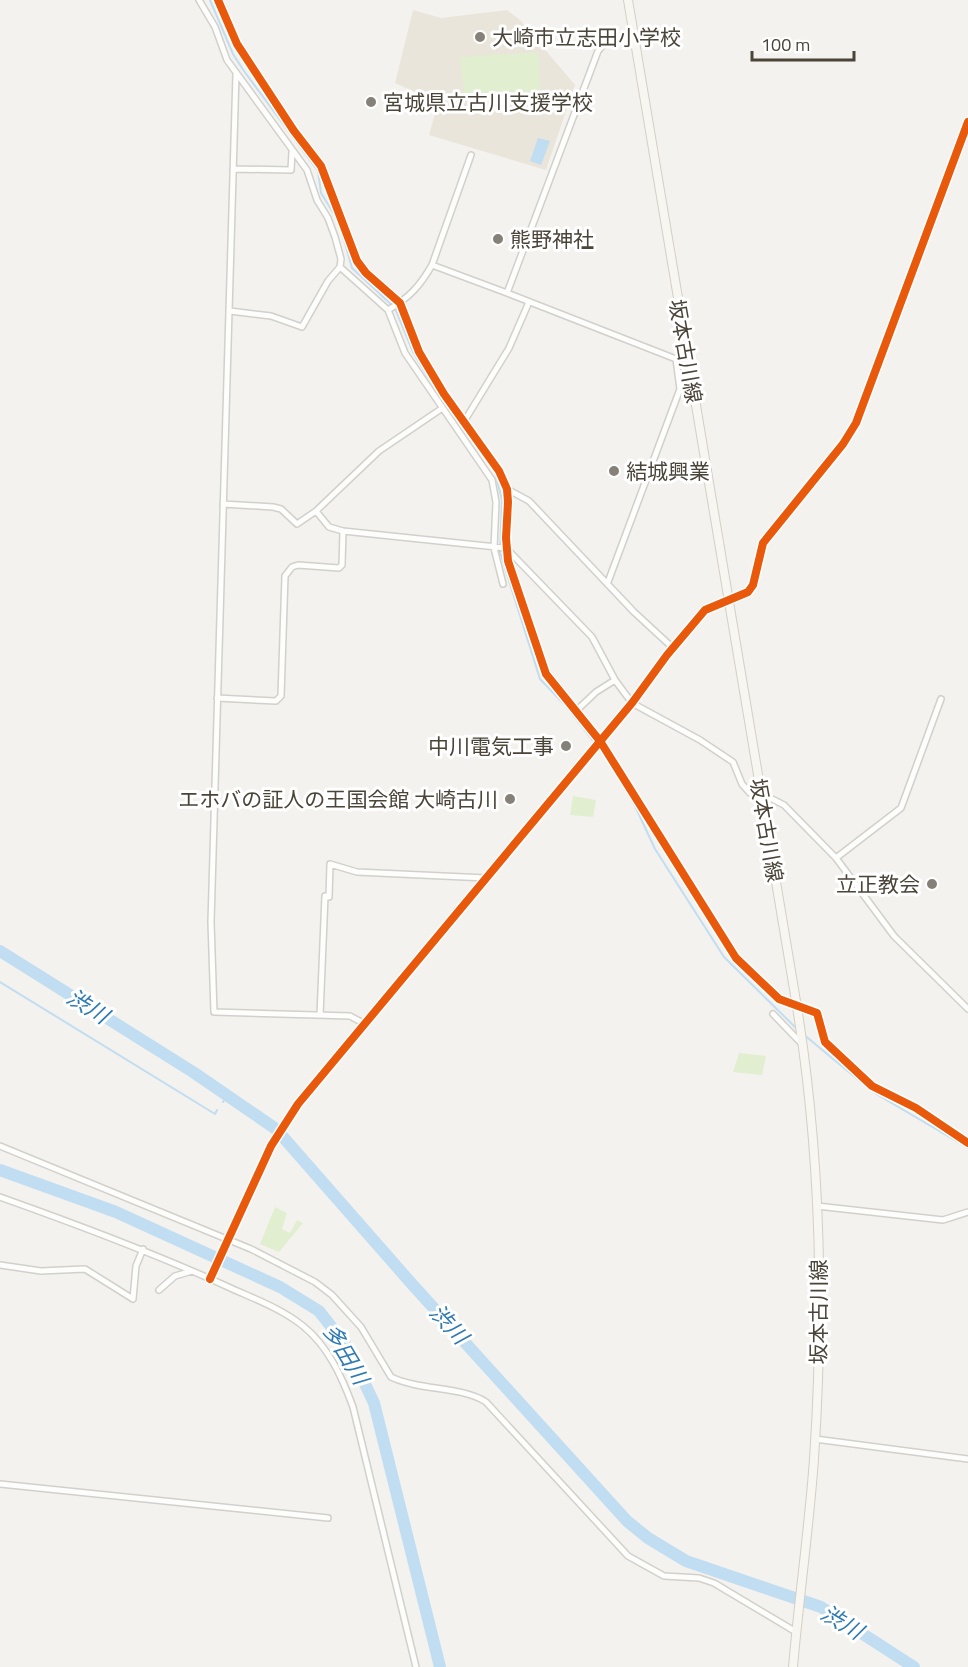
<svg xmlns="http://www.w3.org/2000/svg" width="968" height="1667" font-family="'Titillium Web','Noto Sans JP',sans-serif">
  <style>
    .education { fill: #eae5da }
    .green { fill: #e1eecf }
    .water { fill: #c0ddf1 }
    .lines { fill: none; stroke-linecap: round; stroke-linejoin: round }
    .stream { stroke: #c0ddf1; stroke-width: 2 }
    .river { stroke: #c0ddf1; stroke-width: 12 }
    .street-casing { stroke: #d2d0cb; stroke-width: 8 }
    .secondary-casing { stroke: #d3cfc5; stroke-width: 10 }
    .street { stroke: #fdfdfc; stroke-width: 5 }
    .secondary { stroke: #f7f6f1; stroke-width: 8 }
    .cycleway-casing { stroke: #fff; stroke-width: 11 }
    .cycleway { stroke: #e8590c; stroke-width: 8 }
    .poi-dot { fill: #868178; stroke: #fff; stroke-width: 2 }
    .labels { text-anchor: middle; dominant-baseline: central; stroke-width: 6; stroke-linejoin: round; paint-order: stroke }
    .poi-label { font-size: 21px; fill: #4b4439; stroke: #fff; text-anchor: start }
    .street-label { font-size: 21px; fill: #4b4439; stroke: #fff }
    .water-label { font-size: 22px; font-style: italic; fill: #2e7ab2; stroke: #fff }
  </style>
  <rect width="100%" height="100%" fill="#f4f2ee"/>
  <!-- education -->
  <path class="education" d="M413,10L441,18L507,10L520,20L575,85L546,170L429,135L438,102L395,83Z"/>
  <!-- green -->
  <path class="green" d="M538,52L541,94L465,100L460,57Z
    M573,796L596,800L593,817L570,815Z
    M739,1053L766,1056L762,1075L733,1072Z
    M275,1207L287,1213L282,1229L290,1233L297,1220L303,1223L279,1252L260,1244Z"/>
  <!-- water -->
  <path class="water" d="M538,138L550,141L541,165L530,161Z"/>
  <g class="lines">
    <!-- stream -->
    <path class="stream" d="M210,0L233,54L244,71L318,171L321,193L339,222L352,268L395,308L413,352L428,377L495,472L502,500L500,552L540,679L565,705L607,759L635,806L655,849L724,957L797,1029
      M0,982L215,1114L217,1110
      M803,1034L873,1092L968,1148
      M223,1102L228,1094"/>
    <!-- river -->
    <path class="river" d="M0,951L193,1072L276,1129L411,1283L627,1521L648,1538L686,1561L821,1607L914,1667
      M0,1170L116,1212L280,1287L319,1311L348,1348L374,1403L440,1667"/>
    <defs>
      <path id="street" d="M199,0L215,27L227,60L307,170L317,200L328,218L335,237L341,259L340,267L388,310L405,353L492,480L496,502L494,548L503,584
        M218,0L237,44L294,131L321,166L357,261L366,273L400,303L419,352L444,394L499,471L507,489L508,502L506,538L508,561L546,674L600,741L736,958L779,999L817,1013L825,1042L872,1086L916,1108L968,1143
        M236,74L211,922L214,1012L350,1016L365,1024
        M233,169L291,170L292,152
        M432,265L471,155
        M507,293L676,359L687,358
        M388,310C409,298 420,286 432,265L507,293L598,51C608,38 618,37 634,33
        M230,311L271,316L302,327L328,281L340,267
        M465,420L509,348L529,302
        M507,489L529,501L634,612L673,648
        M223,504L273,507L281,509L297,524L316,511L379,451L441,409
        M316,511L329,527L343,531
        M608,582L680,389L676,359
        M217,698L276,701L281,696L285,576L292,567L298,565L339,568L342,565L343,531L506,548L592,637L615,680L632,703L700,740L733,762L742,784L750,793L772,799L784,805L836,858L894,936L968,1009
        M577,710L596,692L615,680
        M836,858L901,808L941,699
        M773,1014L801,1043
        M320,1015L325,896L329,897L330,864L357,872L486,878
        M0,1146L251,1249L315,1282L332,1295L361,1327L391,1377C421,1391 461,1386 486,1402L628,1556L664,1576L699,1578L714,1583L796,1632
        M0,1197C76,1224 152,1252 226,1286C252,1298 281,1308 303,1326C328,1346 342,1377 353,1407L416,1667
        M817,1206L943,1220L968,1212
        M0,1265L41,1271L85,1269L133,1299L136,1266L143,1249
        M210,1279L271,1146L298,1104L632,703L667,655L705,610L748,592L753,585L763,543L843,444L856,423L968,122
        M159,1290L175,1276L192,1271
        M815,1439L968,1459
        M0,1484L328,1518"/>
      <path id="secondary" d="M628,0L797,1007C821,1156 824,1309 814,1459C809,1529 799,1598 793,1667"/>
    </defs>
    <!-- street casing -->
    <use href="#street" class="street-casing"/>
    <!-- secondary casing -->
    <use href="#secondary" class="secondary-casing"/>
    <!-- street -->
    <use href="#street" class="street"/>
    <!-- secondary -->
    <use href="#secondary" class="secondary"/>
    <defs>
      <path id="cycleway" d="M218,0L237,44L294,131L321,166L357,261L366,273L400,303L419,352L444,394L499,471L507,489L508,502L506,538L508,561L546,674L600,741L736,958L779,999L817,1013L825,1042L872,1086L916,1108L968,1143
        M210,1279L271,1146L298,1104L632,703L667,655L705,610L748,592L753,585L763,543L843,444L856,423L968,122"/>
    </defs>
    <!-- cycleway casing -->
    <use href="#cycleway" class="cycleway-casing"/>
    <!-- cycleway -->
    <use href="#cycleway" class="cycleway"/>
  </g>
  <!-- markers -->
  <g class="poi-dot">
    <circle cx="480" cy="37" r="6"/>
    <circle cx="371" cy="102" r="6"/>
    <circle cx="498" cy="239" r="6"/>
    <circle cx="614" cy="471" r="6"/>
    <circle cx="566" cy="746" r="6"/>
    <circle cx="510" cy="799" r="6"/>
    <circle cx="932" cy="884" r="6"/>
  </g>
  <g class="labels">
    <!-- poi labels -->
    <g class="poi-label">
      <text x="492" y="37">大崎市立志田小学校</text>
      <text x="383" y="102">宮城県立古川支援学校</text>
      <text x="510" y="239">熊野神社</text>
      <text x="626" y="471">結城興業</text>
      <text x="554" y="746" text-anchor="end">中川電気工事</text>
      <text x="498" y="799" text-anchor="end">エホバの証人の王国会館 大崎古川</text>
      <text x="920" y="884" text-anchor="end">立正教会</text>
    </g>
    <!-- street labels -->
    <g class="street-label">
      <text transform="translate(686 351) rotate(80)">坂本古川線</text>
      <text transform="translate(767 830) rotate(80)">坂本古川線</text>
      <text transform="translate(818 1312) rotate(-90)">坂本古川線</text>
    </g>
    <!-- water labels -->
    <g class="water-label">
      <text transform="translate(88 1006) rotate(32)">渋川</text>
      <text transform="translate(449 1324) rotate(47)">渋川</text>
      <text transform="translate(346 1354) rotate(59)">多田川</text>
      <text transform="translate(842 1622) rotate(31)">渋川</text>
    </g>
  </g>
  <!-- scale -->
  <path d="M752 51v9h102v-9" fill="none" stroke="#4b4439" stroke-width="3"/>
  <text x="761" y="51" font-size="18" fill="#4b4439" stroke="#ffffff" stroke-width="4.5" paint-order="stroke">100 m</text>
</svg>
